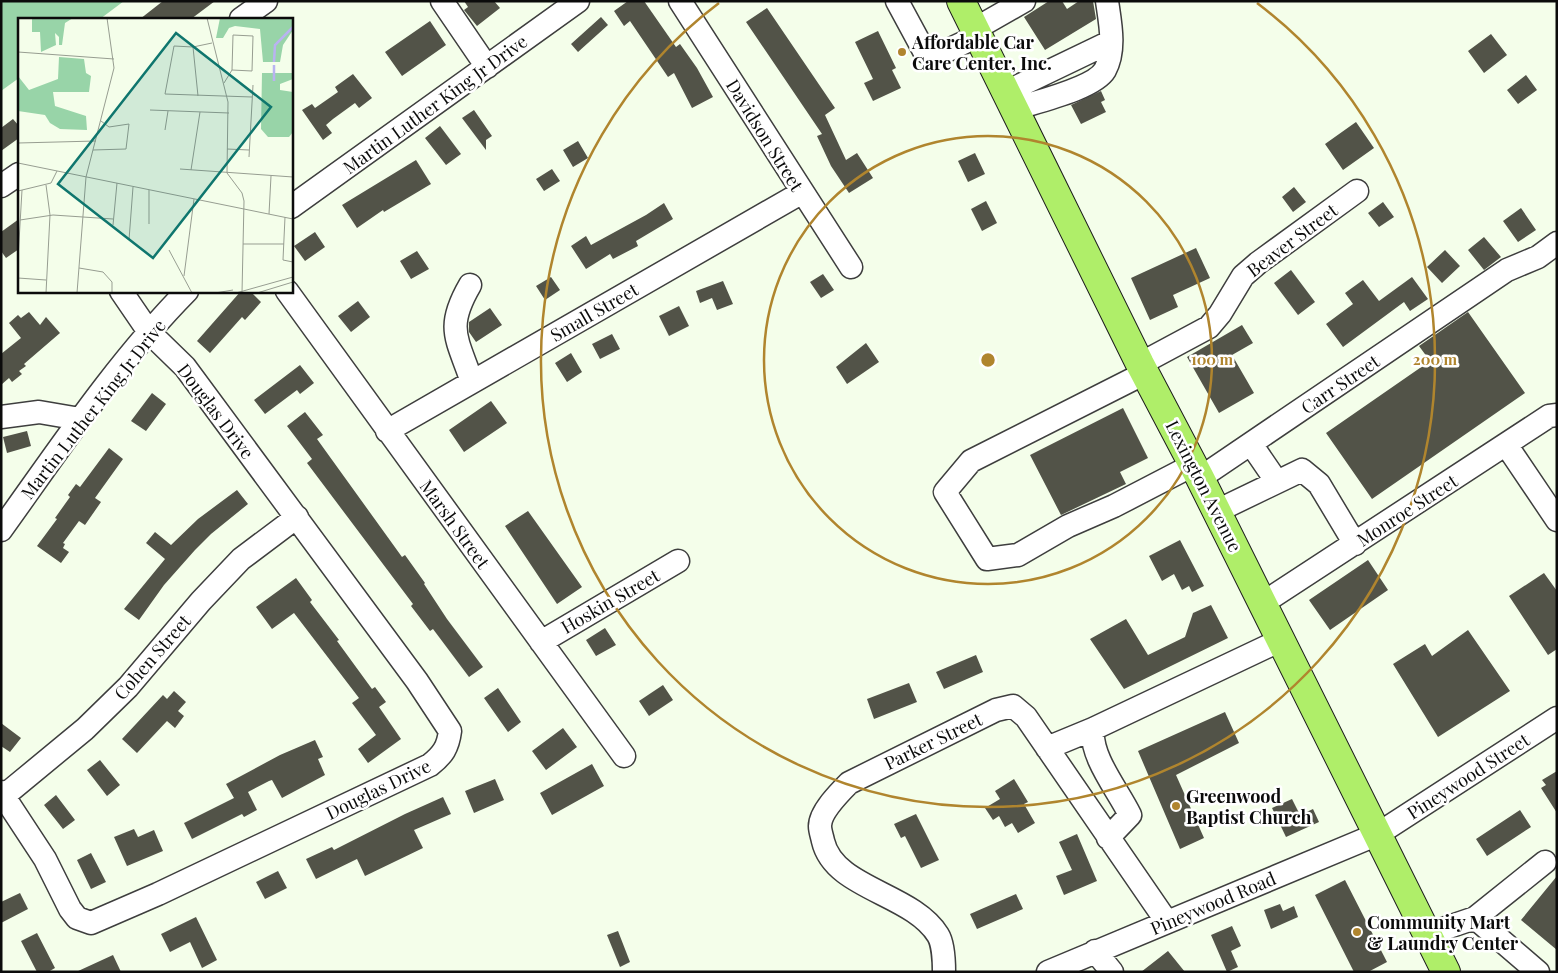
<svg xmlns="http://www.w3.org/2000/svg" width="1558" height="973" font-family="'Playfair Display',serif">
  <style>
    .forest { fill: #98d4a8 }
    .building { fill: #525348 }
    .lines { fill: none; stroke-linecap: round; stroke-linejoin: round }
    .minor-casing { stroke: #3e3e3e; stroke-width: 25 }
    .major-casing { stroke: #1c1c1c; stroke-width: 30 }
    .minor { stroke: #fff; stroke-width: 22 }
    .major { stroke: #afee69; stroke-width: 28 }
    .ring { fill: none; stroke: #b0852e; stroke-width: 2.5 }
    .poi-dot { fill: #b0852e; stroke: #fff; stroke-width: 2 }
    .labels { text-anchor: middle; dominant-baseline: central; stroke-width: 5; stroke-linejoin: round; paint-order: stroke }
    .poi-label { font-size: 18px; font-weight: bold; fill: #0b0b0b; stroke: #fff; text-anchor: start }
    .street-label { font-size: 18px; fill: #0b0b0b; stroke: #fff }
    .inset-river { fill: none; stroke: #b9b3f1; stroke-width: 2.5 }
    .inset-road { fill: none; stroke: #979d91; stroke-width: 1 }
    .view { fill: #0f766e; fill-opacity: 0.15; stroke: #0f766e; stroke-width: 2.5 }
    .inset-edge { fill: none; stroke: #0b0b0b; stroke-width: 2.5 }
    .centre { fill: #b0852e; stroke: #fff; stroke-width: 2.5 }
    .ring-label { font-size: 15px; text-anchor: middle; font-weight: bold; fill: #b0852e; stroke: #fff; stroke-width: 5; stroke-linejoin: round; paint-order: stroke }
  </style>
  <rect width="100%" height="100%" fill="#f4feea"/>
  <!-- forest -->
  <path class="forest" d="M1,1H124L100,19H19V78L1,91Z"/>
  <!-- building -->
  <path class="building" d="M163,1H215L191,19H140Z
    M464,1H494L500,8L477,26L464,10L468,7Z
    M628,1H644L676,47L680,44L697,68L713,97L692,108L674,73L668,77L630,21L624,26L614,11Z
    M1049,1H1062L1067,9L1079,1H1093L1096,19L1045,50L1024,17Z
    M767,8L835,108L825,115L846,160L857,153L873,178L849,193L831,166L817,136L822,134L746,22Z
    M601,17L608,25L578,52L571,44Z
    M430,21L446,45L402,76L385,52Z
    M878,31L896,68L892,70L901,88L873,101L864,83L873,79L855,42Z
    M1491,34L1507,55L1484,73L1468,51Z
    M353,74L372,98L359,108L355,103L333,119L326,125L332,133L323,140L302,110L312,104L315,108L338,92L335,87Z
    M1526,75L1537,90L1518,104L1507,90Z
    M1101,91L1105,100L1101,102L1106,112L1081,124L1071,105Z
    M474,110L492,136L486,140V150L462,118Z
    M13,119L19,126V138L1,151V128Z
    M1356,122L1374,148L1343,170L1325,144Z
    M440,126L461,154L446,165L425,138Z
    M578,141L588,158L573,167L563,150Z
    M975,153L985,174L968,182L958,161Z
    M416,160L431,184L384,212L383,210L357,228L342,205Z
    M552,169L560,181L544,191L536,179Z
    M1294,187L1306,202L1293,212L1282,197Z
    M986,201L997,223L982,231L971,209Z
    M1383,202L1394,217L1379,227L1368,213Z
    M664,203L673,219L636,241L638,246L613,259L610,254L586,269L571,246L586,236L591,245L646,215Z
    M1521,208L1536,230L1518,242L1503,221Z
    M19,219V249L6,258L1,251V232Z
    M315,232L325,247L305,261L294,246Z
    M1484,237L1501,257L1484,270L1468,250Z
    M1196,248L1210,278L1173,295L1178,307L1150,320L1131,278Z
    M1445,250L1460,266L1442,283L1427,267Z
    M417,251L429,269L411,279L400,261Z
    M1291,270L1315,302L1298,315L1274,283Z
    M823,274L834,290L821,298L810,282Z
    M551,277L560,290L545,300L536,286Z
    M1412,277L1428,299L1410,311L1404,302L1343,347L1326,324L1353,304L1345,293L1363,280L1379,301Z
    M723,281L733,304L717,310L712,298L700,303L696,291Z
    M241,291H250L261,302L245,320L242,317L210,353L197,341Z
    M358,301L370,317L351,332L338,316Z
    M679,306L689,326L669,336L659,316Z
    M490,308L502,325L476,342L469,332V322Z
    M29,312L40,325L46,317L60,333L24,364L26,366L19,371L22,374L12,382L9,378L1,385V354L21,338L9,323L18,315L21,318Z
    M1468,312L1525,393L1372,499L1326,433L1430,361L1419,346Z
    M1242,325L1253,343L1232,355L1254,393L1219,413L1187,357Z
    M612,334L620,349L600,359L592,344Z
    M866,343L879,362L847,384L836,367Z
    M571,353L582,372L567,382L555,363Z
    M300,365L314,383L300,394L297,390L265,414L254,400Z
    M152,393L166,404L146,431L131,421Z
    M491,401L507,423L464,452L449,430Z
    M1123,408L1148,458L1120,472L1126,484L1061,515L1030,455Z
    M305,412L323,435L317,439L402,557L405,555L425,583L424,584L447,619L483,667L469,677L433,629L430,631L411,606L413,604L307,463L312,459L287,426Z
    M27,431L31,446L7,453L3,437Z
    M109,448L123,459L95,498L101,502L85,525L79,521L63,543L65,544L63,548L69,552L61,563L37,546L57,519L55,518L70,497L68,495L76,484L80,487Z
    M237,490L248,504L211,534L195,550L164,585L139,620L124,609L165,559L146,543L155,532L171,545L198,519Z
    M528,511L582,587L557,604L505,526Z
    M1180,540L1204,586L1192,592L1189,586L1182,590L1174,574L1162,581L1149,556Z
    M1368,560L1388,590L1330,630L1309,600Z
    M1544,573L1557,591V649L1548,655L1509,596Z
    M296,578L312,600L310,602L339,640L337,641L372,689L375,687L386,702L379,707L401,739L368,763L358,749L376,735L352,703L359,698L294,613L272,629L256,607Z
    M1211,605L1228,638L1124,689L1090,639L1126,619L1148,655L1185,637L1193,613Z
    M605,628L616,645L596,656L586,640Z
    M1468,630L1510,691L1438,737L1393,664L1425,644L1432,656Z
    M976,655L983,672L944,689L936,672Z
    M909,683L917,702L874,719L867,699Z
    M663,685L673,700L649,716L639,701Z
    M498,688L521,722L508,732L484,698Z
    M174,691L186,702L178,711L184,716L175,728L167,721L137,753L122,739L163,695L167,699Z
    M1225,712L1239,743L1176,775L1204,838L1180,849L1138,751Z
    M1,723L21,738L10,752L1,746Z
    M563,728L577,747L546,770L532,751Z
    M315,740L323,757L318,759L325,775L282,798L272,780L269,781L248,792L257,810L244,817L242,814L192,839L184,823L234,798L226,784L280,755Z
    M100,760L120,785L107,796L87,770Z
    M592,764L604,786L552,815L540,793Z
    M1557,771V813L1541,788L1546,785L1542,780Z
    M495,779L504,800L474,813L465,791Z
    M1014,779L1028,802L1024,804L1035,823L1018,833L1012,823L1005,827L999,816L993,820L985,808L1000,799L995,791Z
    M56,795L75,820L63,829L44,805Z
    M443,797L451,814L414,830L423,848L365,876L357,859L316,879L306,859L332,847L334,850L405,814Z
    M1292,799L1300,815L1313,809L1319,822L1286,837L1272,808Z
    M1520,810L1531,827L1487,856L1476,839Z
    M916,814L939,860L921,868L905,836L901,838L894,824Z
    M134,829L138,837L154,830L163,851L127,866L114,837Z
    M1077,834L1097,881L1064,895L1056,876L1072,870L1059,842Z
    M91,853L106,882L91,889L77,860Z
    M278,871L287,888L265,899L256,882Z
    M1557,876V950L1521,920Z
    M1345,880L1387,962L1368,972H1354L1315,895Z
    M20,893L28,909L1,923V902Z
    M1016,894L1023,909L977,929L970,914Z
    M1280,904L1283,911L1294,906L1298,917L1271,929L1264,910Z
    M196,917L217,960L202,968L190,942L170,952L161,934Z
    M1232,926L1241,946L1231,951L1238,967L1227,972L1211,935Z
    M618,931L630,962L620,967L607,935Z
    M37,933L55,968L48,972H37L21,941Z
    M1168,951L1185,972H1141Z
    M113,955L121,972H76Z"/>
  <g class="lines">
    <defs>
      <path id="minor" d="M442,1L487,67
        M680,1L851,267
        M897,1L924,51L931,55L946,51L978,36
        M241,19L266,1
        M975,29L1024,1
        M1006,92L1110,42
        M1014,109C1035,102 1094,89 1105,70C1116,50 1110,22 1107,1
        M1,186L19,174
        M291,207L578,1
        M470,285C445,328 457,338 472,382
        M287,291L624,756
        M1140,364L1209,327L1220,314L1243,276L1258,263L1357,191
        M1145,373L971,461L945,492L987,559L1018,555L1068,526L1114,506L1193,465
        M1,417L39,412L80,419
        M387,431L801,193
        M1251,444L1277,482
        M1507,446L1557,520
        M1200,478L1507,270L1538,257L1557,243
        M1217,511L1302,470L1319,484L1355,544
        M1,530C60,448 116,363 187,291
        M1263,603L1549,416L1557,415
        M541,642L678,561
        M1047,748L1093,729
        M1,792L45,859L70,909L77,918L91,923L158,894L430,765C443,755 448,747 450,731L417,681L185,367L149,332L121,291
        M5,795L85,729L128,687L201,601L241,559L297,517
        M1108,838L1130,815C1118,790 1090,757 1093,729L1281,640
        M1475,918L1538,972
        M1428,934L1475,918L1545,862
        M1095,951L1112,972
        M944,972C944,962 943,943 938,935C912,893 834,889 823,841C822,836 820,831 820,826C820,812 840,792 849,783L996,710L1013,706L1026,717L1167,922
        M1048,972L1378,834L1557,718"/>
      <path id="major" d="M961,1L1140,364L1200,478L1446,972"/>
    </defs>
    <!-- minor casing -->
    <use href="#minor" class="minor-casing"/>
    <!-- major casing -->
    <use href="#major" class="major-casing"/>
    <!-- minor -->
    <use href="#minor" class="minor"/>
    <!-- major -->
    <use href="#major" class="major"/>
  </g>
  <!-- distance rings -->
  <g class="ring">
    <circle cx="988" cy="360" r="224"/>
    <path d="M1257 3A447 447 0 1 1 719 3"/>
  </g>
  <!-- markers -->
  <g class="poi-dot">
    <circle cx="902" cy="52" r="5"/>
    <circle cx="1176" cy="806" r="5"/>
    <circle cx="1357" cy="932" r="5"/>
  </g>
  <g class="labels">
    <!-- poi labels -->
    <g class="poi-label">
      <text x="912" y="42">Affordable Car<tspan x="912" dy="21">Care Center, Inc.</tspan></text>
      <text x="1186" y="796">Greenwood<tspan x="1186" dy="21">Baptist Church</tspan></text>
      <text x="1367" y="922">Community Mart<tspan x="1367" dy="21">&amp; Laundry Center</tspan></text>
    </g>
    <!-- street labels -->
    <g class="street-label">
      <text transform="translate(435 104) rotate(-36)">Martin Luther King Jr Drive</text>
      <text transform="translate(765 135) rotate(58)">Davidson Street</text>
      <text transform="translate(1292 240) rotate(-37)">Beaver Street</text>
      <text transform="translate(594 312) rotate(-30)">Small Street</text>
      <text transform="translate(1340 384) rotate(-34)">Carr Street</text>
      <text transform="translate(93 409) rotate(-52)">Martin Luther King Jr Drive</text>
      <text transform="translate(216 411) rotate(53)">Douglas Drive</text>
      <text transform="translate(1204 486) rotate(63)">Lexington Avenue</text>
      <text transform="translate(1407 510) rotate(-33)">Monroe Street</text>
      <text transform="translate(455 524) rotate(54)">Marsh Street</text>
      <text transform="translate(610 601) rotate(-30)">Hoskin Street</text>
      <text transform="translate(152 657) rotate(-49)">Cohen Street</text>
      <text transform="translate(933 741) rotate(-26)">Parker Street</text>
      <text transform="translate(1468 776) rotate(-33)">Pineywood Street</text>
      <text transform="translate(378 789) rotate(-26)">Douglas Drive</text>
      <text transform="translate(1213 903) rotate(-23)">Pineywood Road</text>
    </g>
  </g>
  <!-- overview -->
  <g transform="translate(18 18)">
    <rect width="275" height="275" fill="#f4feea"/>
    <path d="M14,0H55L47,5L44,27H41V19L37,15L38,27L23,34L22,14H14ZM202,0H275V12L265,27L262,44H245L242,11L217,8L211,10L205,20H198ZM41,39L66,41L68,55L73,58L71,74H35L37,88L68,98L69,112L42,111L32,105L27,97L0,93V58L11,72L40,61ZM244,55H275V61L262,66V72L275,74V114L271,119H250L243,111Z" fill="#98d4a8"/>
    <path class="inset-river" d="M256,44L257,27L275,9M256,63V47"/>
    <path class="inset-road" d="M189,0L210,84L209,155L224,175L226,183L224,275M194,25L175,29L156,28L147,76L234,79M175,29L180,78M0,34L96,41M206,65L214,52L215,17L235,18L234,53L214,52M132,92L211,95M147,112L150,93M0,125L78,123M209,131L231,132M75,132L108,131L111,106L91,109L83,103M231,139L235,67M0,145L275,201M162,151L275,159M173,152L182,94M131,172V206M0,173L33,165L39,153M251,196L253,158M267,199L265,242L275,244M2,202L35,197L95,201M95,207L99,165M111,222L115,169M225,226H266M151,232L174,275M0,241L4,172M61,250L85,254L94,264V275M166,258L176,181M0,260L28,262M28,275L32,197L28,167M59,275L68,159L96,50L89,0M197,275L215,272M218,275L275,259M239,275L275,264"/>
    <path class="view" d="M158,15L253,89L135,240L40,166Z"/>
    <rect width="275" height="275" class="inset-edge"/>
  </g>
  <circle cx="988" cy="360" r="8" class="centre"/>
  <g class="ring-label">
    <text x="1212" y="365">100 m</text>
    <text x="1435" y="365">200 m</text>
  </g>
  <!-- border -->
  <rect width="1558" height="973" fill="none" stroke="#0b0b0b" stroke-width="5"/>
</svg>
